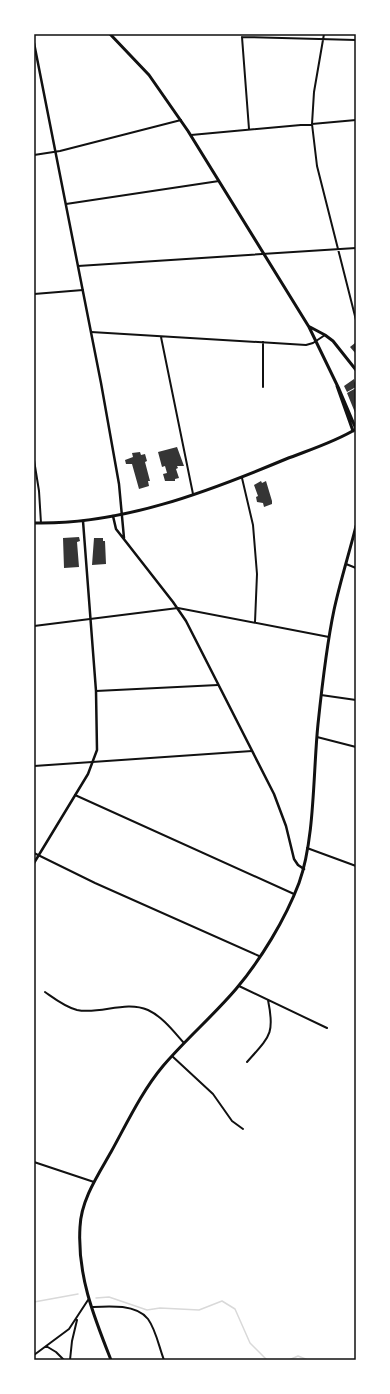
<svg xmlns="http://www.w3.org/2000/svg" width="390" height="1394" font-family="Helvetica,sans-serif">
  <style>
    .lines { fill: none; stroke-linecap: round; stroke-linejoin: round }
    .stream { stroke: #d9d9d9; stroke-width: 1.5 }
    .building { fill: #353535 }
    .minor { stroke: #111; stroke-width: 2 }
    .tertiary { stroke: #111; stroke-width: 2.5 }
    .secondary { stroke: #111; stroke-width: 3 }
    .neatline { fill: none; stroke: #111; stroke-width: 1.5 }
  </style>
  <rect width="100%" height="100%" fill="#fff"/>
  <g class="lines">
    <!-- stream -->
    <path class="stream" d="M96,1298L109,1297L147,1310L160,1308L199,1310L222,1301L235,1309L250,1343L267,1360
      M34,1302L78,1294
      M289,1360L298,1356L308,1360"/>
  </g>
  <!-- building -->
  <path class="building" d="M355,343L356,345V354L350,347Z
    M354,379L356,387L347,392L344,386Z
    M356,388V415L347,393Z
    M177,447L184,466H177L178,468L176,469L179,478L175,479V481H165L163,474L167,473L165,466L162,467L158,452Z
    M140,452L141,455L145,454L147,461L145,462L150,481H148L149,486L139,489L132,464H126L125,460L133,457L132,453Z
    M261,481L262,483L266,481L272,501V504L264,507L263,503L257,502L256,497L258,496L254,485Z
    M79,537L80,541L77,542L79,567L64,568L63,538Z
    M94,538H103V541H105L106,564L92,565Z"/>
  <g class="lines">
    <!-- minor -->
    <path class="minor" d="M324,34L314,92L312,124L317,166L356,320
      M242,37L356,40
      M242,37L249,129
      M191,135L356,120
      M34,155L60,151L181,120
      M66,204L219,181
      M78,266L356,248
      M34,294L83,290
      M91,332L306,345L313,343L325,335
      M161,337L193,494
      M263,342V387
      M34,460L39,491L41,523
      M242,478L253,525L257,574L255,622
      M346,564L356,568
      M34,626L178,608L329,637
      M96,691L218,685
      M321,695L356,700
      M317,737L356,747
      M34,766L252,751
      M75,795L294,894
      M307,848L356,866
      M34,853L95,883L259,956
      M239,986L327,1028
      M45,992C55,999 65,1007 77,1010C100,1015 125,1000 148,1010C163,1017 174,1032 184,1043
      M172,1056L213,1094L232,1121L243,1129
      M247,1062C270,1036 275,1034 268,1000
      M34,1162L94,1182
      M92,1307C109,1306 136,1304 148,1319C156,1330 159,1347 164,1360
      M46,1346L56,1352L64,1360
      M34,1355L69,1329L88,1300
      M70,1360L72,1341L77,1320"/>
    <!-- tertiary -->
    <path class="tertiary" d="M34,43L101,383L119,484L124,538
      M113,516L116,529L173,602L186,621L274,794L286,826L294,859L298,865L304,869
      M34,863L88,774L97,750L96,691L83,521"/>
    <!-- secondary -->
    <path class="secondary" d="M110,34L149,75L188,131L309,327L339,389L356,429
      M310,327L325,335L333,341L356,370
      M337,386L353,431
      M34,523C121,525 207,492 286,459C309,450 335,442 356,429
      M111,1360C94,1317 77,1275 80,1227C81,1200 98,1175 111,1152C127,1123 142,1091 163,1066C186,1039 213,1016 236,989C261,959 285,920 299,883C315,839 313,772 318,724C322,686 326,648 334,610C340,582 349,554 356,526"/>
  </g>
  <!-- border -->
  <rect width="390" height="1394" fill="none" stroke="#ffffff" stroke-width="70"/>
  <rect x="35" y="35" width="320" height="1324" class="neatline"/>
</svg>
